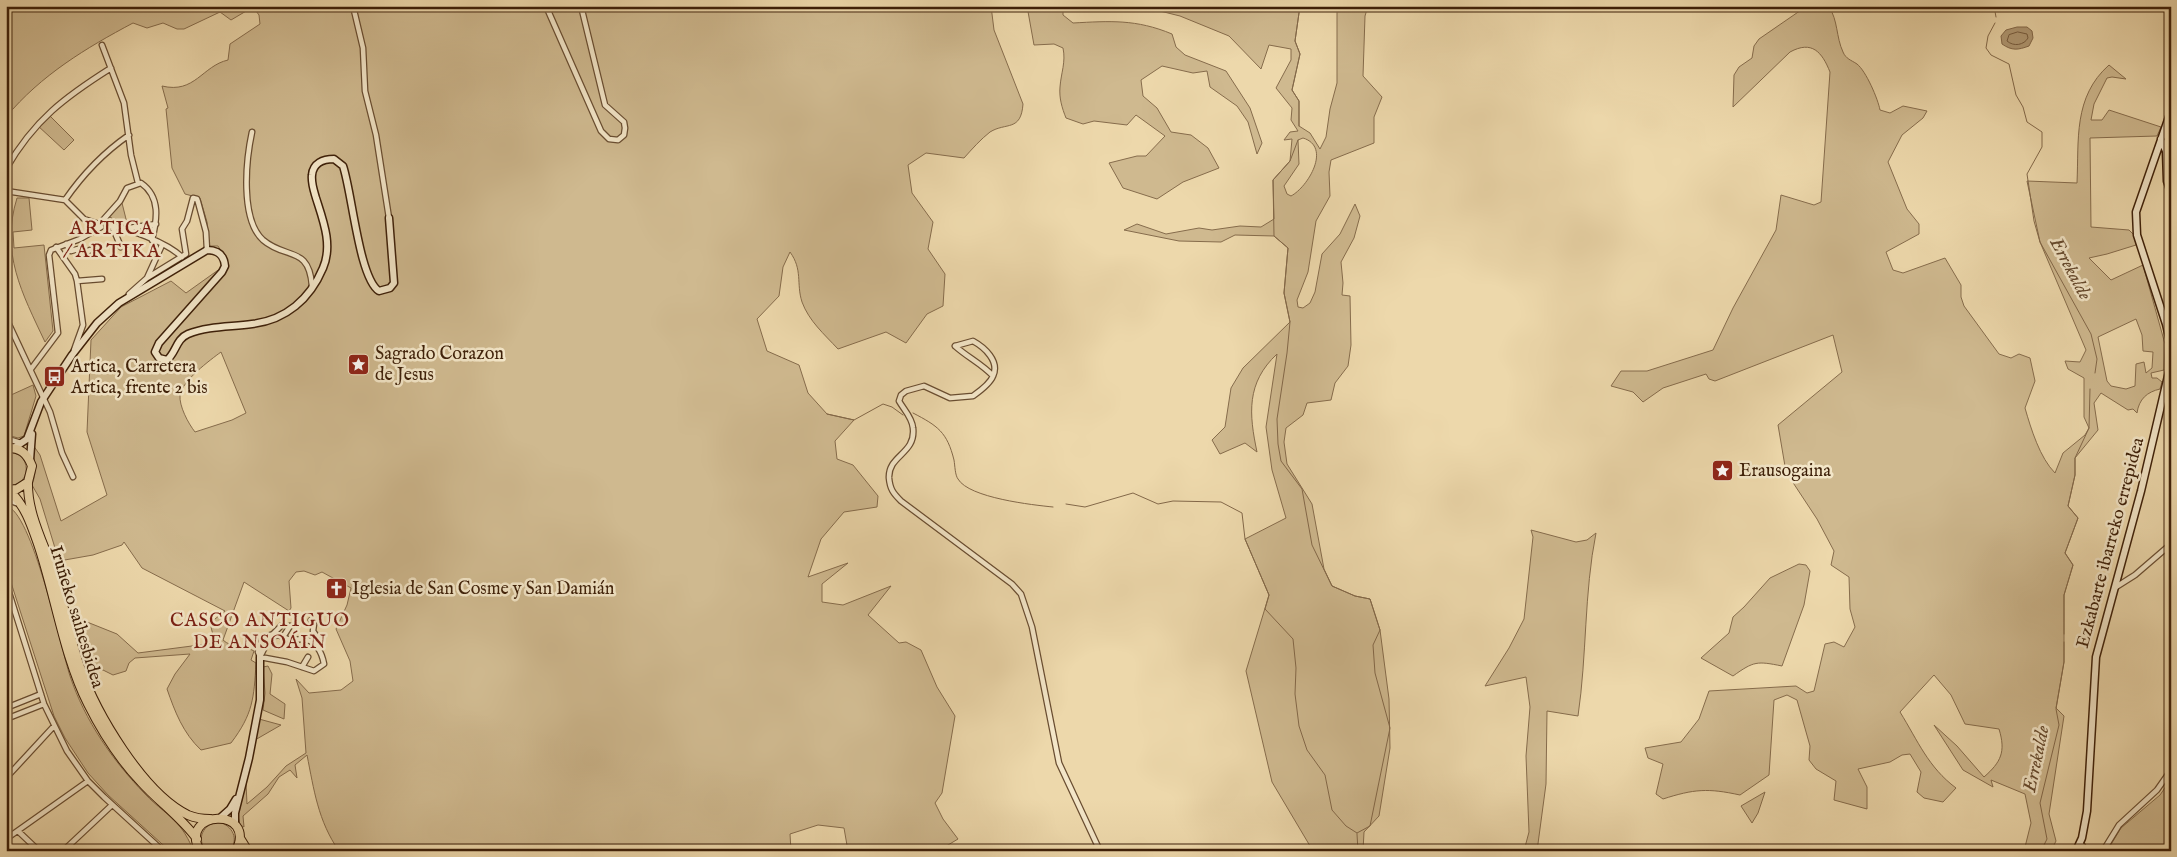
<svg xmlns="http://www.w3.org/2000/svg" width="2177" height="857" font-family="'IM FELL English',serif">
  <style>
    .green { fill: #cfb98f; stroke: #866c4c; fill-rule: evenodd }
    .water { fill: #b19974; stroke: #836849 }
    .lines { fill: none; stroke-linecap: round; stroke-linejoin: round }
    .shore { stroke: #775c3e; stroke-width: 1 }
    .stream { stroke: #836849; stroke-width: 1 }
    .street-casing { stroke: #694d31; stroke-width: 7 }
    .secondary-casing { stroke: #3d1f08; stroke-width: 9 }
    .highway-casing { stroke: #3d1f08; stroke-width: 10 }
    .street { stroke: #f3e6c8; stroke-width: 4.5 }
    .secondary { stroke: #f3e6c8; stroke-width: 6 }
    .highway { stroke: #edd8ab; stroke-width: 8 }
    .labels { text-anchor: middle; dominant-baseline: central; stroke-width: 5; stroke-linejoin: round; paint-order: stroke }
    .poi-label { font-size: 18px; fill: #3d1f08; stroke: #f3e6c8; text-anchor: start }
    .street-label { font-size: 18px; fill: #3d1f08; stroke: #f3e6c8 }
    .water-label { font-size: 19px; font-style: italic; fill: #664a2e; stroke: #f3e6c8 }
    .neighbourhood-label { font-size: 19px; letter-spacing: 1px; fill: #7a1f14; stroke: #f3e6c8 }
    .quarter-label { font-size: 20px; letter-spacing: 1px; fill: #7a1f14; stroke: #f3e6c8 }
  </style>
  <rect width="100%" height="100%" fill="#edd8ab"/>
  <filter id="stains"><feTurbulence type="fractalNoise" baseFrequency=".004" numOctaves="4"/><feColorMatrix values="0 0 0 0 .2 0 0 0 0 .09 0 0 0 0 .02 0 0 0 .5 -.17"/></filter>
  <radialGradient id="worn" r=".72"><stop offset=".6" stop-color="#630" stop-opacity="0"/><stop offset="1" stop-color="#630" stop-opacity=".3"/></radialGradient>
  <!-- green -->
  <path class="green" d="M6,6H991L994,30L1023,104C1021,132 1006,122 990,132C981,139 972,149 964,158L926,153L908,165L912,193L933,222L928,249L945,274L943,306L927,314L906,343L886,332L838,349C824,334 809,321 802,302C796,283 803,270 790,252L783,267L779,296L757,319L767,351L799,365L808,393L827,414L854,420L835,441L837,459L853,465L878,496L877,507L844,512L821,539L808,577L848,563L822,584V602L843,605L891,586L868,615L899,643L906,642L921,650L937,687L955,716L942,793L935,803L943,819L958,839L938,851H848L844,828L818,825L790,834L791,851H339C318,821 314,790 307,755L295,765L297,778L290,770L279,777L268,794L243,816L244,827L240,825L238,816L246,783L247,804L267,787L286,766L306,753L302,698L296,679L309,693L341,690L353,681L350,661L336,629L347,605L351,588L322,572L315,575L304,571L296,572L289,581L291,608L289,611L244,582L223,640C231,648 244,645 254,651L251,660L256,663C254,698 253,714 231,743L201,750C183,733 175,712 167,689L175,674L190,654L135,658L129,663L126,671L113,675L103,670H93L77,618L117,634L138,653L215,643L210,623L225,611L142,568L124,542L122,545L93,555L59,561L40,499L32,485C39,465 32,464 33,445L40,455L61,521L107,495L87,432L91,340L121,307L171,281L186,293L228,263L218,246H209L207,222L200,198L185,194L172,168L166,109L168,108L162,86C195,94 202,66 228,60L230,44L260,24L259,15L253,7L231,20L220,12L184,29H177L163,23L147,28L133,23C86,48 41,75 6,117ZM221,352L246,413L232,420L195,432C188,423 179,406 180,395C182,381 210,360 221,352Z
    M1027,6H1063V15L1073,23C1110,21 1136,19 1172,34L1176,47L1185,55L1226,71L1250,108L1262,143L1257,154L1248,122L1237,106L1210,87L1207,71L1193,73L1162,66L1141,80L1143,96L1157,108L1171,132L1191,135L1208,148L1219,168L1183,182L1157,199L1123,188L1109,163L1137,156H1146L1165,136L1136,115L1127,125L1094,121L1083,124L1066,118C1062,108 1059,98 1060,87C1061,73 1066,62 1063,48L1054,44L1034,45Z
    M1140,6H1300L1295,41L1300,54L1292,90L1299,101V126L1310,133L1320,149L1326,137L1330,109L1337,83V6H1368L1365,16L1363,76L1382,97L1374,117V143L1331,160L1329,172L1330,196L1316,221L1308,272L1297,300L1298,307L1303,308L1310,303L1315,292L1322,254L1340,234L1355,204L1360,216L1354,238L1341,262L1343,283L1342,295L1350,296L1351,345L1348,366L1335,383L1331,400L1307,403L1303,415L1286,428L1284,442L1287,464L1312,504L1324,569L1332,586L1355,596L1370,599L1380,630L1389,699L1390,748L1379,816L1364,832L1363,851H1313L1272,782L1246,671L1269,595L1245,539L1286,518L1272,470L1266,427L1277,354C1246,383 1249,414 1257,452L1245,443L1220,454L1212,440L1225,427L1231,388L1243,368L1290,322L1284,293L1288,248L1274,236L1235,235L1221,242L1179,241L1124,230L1137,224L1166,234L1199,228L1212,230L1240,226L1261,227L1274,219L1273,180L1290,161L1292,139L1284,140L1290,132L1298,131L1291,120L1292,108L1276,88L1291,60V49L1269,45L1261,69L1229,36L1180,16ZM1303,138C1332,147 1308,187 1291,196L1287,194L1284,186L1299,164L1298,140Z
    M1813,6L1829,7C1838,20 1836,37 1843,52C1846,59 1851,60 1857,64C1866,71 1878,99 1880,110L1890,113L1903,106L1927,111L1923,118L1902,135L1888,162L1907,209L1919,224V234L1886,252L1893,270L1903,273L1945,258L1961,285V297L1964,306L1999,354L2011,358L2019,354L2030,358L2035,381L2025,408C2031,429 2040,458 2055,473L2063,453L2085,435L2089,428L2084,417V378L2068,369L2065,361L2080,362L2086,350L2040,242L2027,181L2077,183C2079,140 2073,97 2109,65L2126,79L2112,77L2107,78L2094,104L2091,120H2102L2109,110L2161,127L2157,136L2090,138L2091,227L2129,230L2134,235L2136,245L2107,254L2089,258L2111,280L2143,265L2165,344L2164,370L2151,373L2152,378H2157L2162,382L2160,389C2147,392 2139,399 2137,413L2133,409L2128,410L2101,393L2094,403L2098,430L2075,458V475L2068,506L2078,518L2065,553L2073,565L2064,595V662L2056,708L2064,716L2049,814L2056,841L2051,851H2024L2031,823L2025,794L1991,780L1993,787L1963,770L1934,725L1957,746L1984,777C2001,762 2006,752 1999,729L1965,724L1951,695L1934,675L1900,712C1918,741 1928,767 1956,788L1943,802L1924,798L1917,792L1921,772L1910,754L1902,755L1890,762L1858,769L1867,787V809L1834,800L1836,781L1816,769L1809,760L1810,746L1797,700L1787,695L1774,700L1769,775L1740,795C1708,788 1694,789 1663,799L1656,794L1663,764L1648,758L1645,748L1681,742L1699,719L1709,691L1796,686L1807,693L1814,691L1825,644L1834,642L1844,647L1855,627L1850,609L1849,577L1831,565L1834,551L1817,519L1786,472L1778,425L1842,372L1833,335L1715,381L1709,379L1706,374L1663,388L1643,402L1633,392L1611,386L1621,371H1647L1713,350L1733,308L1776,230L1781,195L1814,205L1821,202L1830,72C1822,52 1812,40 1790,52L1733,107L1734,75L1739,67L1752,58L1754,46L1759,39L1804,8ZM2136,319L2142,335L2143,351L2153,352L2152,368L2146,373L2144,362L2136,364L2135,386L2126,389L2111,386L2107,381L2098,337Z
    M48,114L74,140L64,150L37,125Z
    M17,198H29L32,230L13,232L14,248L44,245L53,331L45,342C22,293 0,253 17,198Z
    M122,203L128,227L113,224L112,218L109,217Z
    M33,385L36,396L24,436L18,438L11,436L6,426V386L11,395Z
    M6,453C33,449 33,489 6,485Z
    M6,506C32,510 61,649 70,676C85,721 113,761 145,794C156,806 171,815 181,828C186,834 190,843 194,851H170L162,844L108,795L88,773L65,738L54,716L6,567Z
    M1531,530L1576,542L1587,540L1596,533C1584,593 1587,655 1578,716L1547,711L1546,784L1537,851H1529L1525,847L1529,832L1526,756L1530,707L1526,677L1485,686L1509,648L1524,619L1533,537Z
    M1799,564L1806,565L1810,571L1804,605L1782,666C1757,661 1754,661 1733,676L1701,658L1729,633L1733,617L1744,607L1770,578Z
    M268,666L272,674L270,694L285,704L284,719L263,710L265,693L263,667Z
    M259,719L281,725L255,740Z
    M2171,779V851H2107L2121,828L2160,795Z
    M1765,792L1758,813L1752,823L1741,806Z
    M219,822C233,826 239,839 230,851H206C196,838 203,824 219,822Z"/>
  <!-- water -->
  <path class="water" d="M2017,27H2027L2032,31L2033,38L2029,46C2018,50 2012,51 2002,44L2001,36L2006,30Z"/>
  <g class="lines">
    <!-- shore -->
    <path class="shore" d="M2018,32L2027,34L2028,38C2024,45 2014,47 2007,41L2009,35Z"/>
    <!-- stream -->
    <path class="stream" d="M1994,6L1996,17
      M1995,23L1988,36L1986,48L1991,55L2009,64L2016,95L2023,107L2027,122L2042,132V147L2027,174L2034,221L2040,242L2091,334L2097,359L2095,373
      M1299,126V101L1292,90L1300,54L1295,41L1300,6
      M1298,140L1290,161L1273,180L1274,236L1288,248L1284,293L1290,322L1287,353L1277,419L1278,444L1281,461L1302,489L1312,545L1332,586L1355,596L1370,599L1380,630L1373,645L1375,673L1390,728L1370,826L1357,833
      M913,413C938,426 947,432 954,460C955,466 955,475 958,479C969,498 1033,505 1053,507
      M827,414L854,420L883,404L892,407L903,415
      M1066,504L1085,507L1133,493L1158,504L1173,501L1221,502L1242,513L1245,539L1269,595L1265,609L1293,639L1296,668L1295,694L1299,726L1307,750L1325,775L1332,810L1346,826L1357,833
      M2064,634V595L2073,565L2065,553L2078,518L2068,506L2075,475V458L2089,428L2090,389
      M1357,834L1358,851
      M2041,851L2047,839L2040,803L2059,725L2056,709L2064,662V642"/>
    <defs>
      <path id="street" d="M353,6L363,48L365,91L376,135L389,218
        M546,6L601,131L609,139L618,140L624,135L625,128L624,122L605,105L581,6
        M102,45L124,103L131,155L138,183
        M252,132C246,160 240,219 263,240C286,260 309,245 312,286
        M6,169C34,120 65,97 111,68
        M6,191L65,200L84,219L99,224
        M65,200C83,174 103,153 129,135
        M103,220L120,201L127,188L141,183C161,197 157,220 152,240
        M106,225C128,228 166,242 182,257
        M112,226L121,247
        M129,228L156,224
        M66,244L71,251L78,249L82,255L90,250
        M56,247L75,274L77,281L83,325L74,350
        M147,278L162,245
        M77,281L102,279
        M129,294L147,278L186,254L182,229L187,221L193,198L197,199L198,202L206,232L207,250
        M6,318L50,412L62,453L73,477
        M955,346L973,341C984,347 1000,361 993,376C990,384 980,391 973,396L950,398L924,386L906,391L901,395L899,401C904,410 912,417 913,428C916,454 888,455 889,478C890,489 893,493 901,501L1012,584L1021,594L1032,627L1059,763L1100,851
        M955,346C967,357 982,364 993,376
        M31,369L58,333L49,255L51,250L80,239L101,227
        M6,436L11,440L21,443
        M6,499L16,503
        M6,583L44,704L67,751L88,781L104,797L163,851
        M2116,587L2135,575L2171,544
        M311,620L314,624L313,631L317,637V647
        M260,657L287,662L314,671L324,664C322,653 316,640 303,639C293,639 295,643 283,637
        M260,657L270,637L278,635L283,637L290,626
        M260,657L258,652L262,638L273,634L281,626
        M302,667L308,657
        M6,708L41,694
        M6,719L44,704
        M6,778L54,726
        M18,831L39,851
        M6,839L88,781
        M2080,844L2083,846L2084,851
        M63,851L112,805
        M2103,851L2119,825L2157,790L2171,770"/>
      <path id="secondary" d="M2171,111L2136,212L2137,235L2166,324L2171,346
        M2161,139L2166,151L2167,181L2171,193
        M14,448L27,439L41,402L72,355L97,323L119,303L207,250C218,250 224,255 225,266L222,272L159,343L155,352L159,358L167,360C176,353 176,339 188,334C208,326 230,327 252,324C286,320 310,299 323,268C333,245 323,220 316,198C314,191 311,183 312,175C313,163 323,159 334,159L343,166C352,192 359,278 379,291L390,288L394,283L389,218
        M30,460L32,434
        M220,818L230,809L236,799
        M235,825V813L249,758L260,700V657
        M2076,851L2082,838L2087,811L2096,657L2141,491L2171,363"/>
      <path id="highway" d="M6,448C20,447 27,453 32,466L28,482L17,489L7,490
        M28,482C27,515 46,547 56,579C65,608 70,638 80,667C96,713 143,793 188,815C195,818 203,819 210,819
        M10,491C25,506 31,524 38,544C55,594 64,657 88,704C102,732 119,759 141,782C159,802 181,817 197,839
        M240,838L248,851
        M200,851C177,810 258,806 236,851"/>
    </defs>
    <!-- street casing -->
    <use href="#street" class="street-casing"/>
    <!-- secondary casing -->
    <use href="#secondary" class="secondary-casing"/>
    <!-- highway casing -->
    <use href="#highway" class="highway-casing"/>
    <!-- street -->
    <use href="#street" class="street"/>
    <!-- secondary -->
    <use href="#secondary" class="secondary"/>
    <!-- highway -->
    <use href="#highway" class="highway"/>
  </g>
  <!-- icons -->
  <defs>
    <symbol id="sight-square" viewBox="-11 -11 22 22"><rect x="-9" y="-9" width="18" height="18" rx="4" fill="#8f2418" stroke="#f3e6c8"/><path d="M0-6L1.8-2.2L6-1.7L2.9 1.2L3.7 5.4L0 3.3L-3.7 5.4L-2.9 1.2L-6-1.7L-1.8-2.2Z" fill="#fff"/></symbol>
    <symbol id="bus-square" viewBox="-11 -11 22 22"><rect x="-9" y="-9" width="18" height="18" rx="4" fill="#8f2418" stroke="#f3e6c8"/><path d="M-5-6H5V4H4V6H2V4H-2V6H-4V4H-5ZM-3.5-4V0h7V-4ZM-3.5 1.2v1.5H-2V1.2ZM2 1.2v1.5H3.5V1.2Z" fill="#fff"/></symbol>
    <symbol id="church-square" viewBox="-11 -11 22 22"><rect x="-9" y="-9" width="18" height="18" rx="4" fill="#8f2418" stroke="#f3e6c8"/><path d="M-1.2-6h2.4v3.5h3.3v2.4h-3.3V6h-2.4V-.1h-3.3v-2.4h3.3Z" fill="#fff"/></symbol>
  </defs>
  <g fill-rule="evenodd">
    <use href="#sight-square" x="346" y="352" width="25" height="25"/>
    <use href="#bus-square" x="42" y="364" width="25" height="25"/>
    <use href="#sight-square" x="1710" y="458" width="25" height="25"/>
    <use href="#church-square" x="324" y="576" width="25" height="25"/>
  </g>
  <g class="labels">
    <!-- poi labels -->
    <g class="poi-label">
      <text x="375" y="354">Sagrado Corazon<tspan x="375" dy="21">de Jesus</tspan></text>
      <text x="71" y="367">Artica, Carretera<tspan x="71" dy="21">Artica, frente 2 bis</tspan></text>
      <text x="1739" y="471">Erausogaina</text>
      <text x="352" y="589">Iglesia de San Cosme y San Damián</text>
    </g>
    <!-- street labels -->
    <g class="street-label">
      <text transform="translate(2111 543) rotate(-75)">Ezkabarte ibarreko errepidea</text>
      <text transform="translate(76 617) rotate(73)">Iruñeko saihesbidea</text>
    </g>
    <!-- water labels -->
    <g class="water-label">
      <text transform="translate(2070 269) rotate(62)">Errekalde</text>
      <text transform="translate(2037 759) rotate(-78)">Errekalde</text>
    </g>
    <!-- neighbourhood labels -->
    <g class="neighbourhood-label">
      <text x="260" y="621">CASCO ANTIGUO<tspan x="260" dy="22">DE ANSOÁIN</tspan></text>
    </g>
    <!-- quarter labels -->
    <g class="quarter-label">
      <text x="112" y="228">ARTICA<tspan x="112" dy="23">/ ARTIKA</tspan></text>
    </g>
  </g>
  <!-- margin -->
  <rect width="2177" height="857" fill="none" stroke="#edd8ab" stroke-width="25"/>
  <rect x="8" y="8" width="2162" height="842" fill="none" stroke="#3d1f08" stroke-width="2.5"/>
  <rect x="12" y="12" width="2152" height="832" fill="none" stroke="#3d1f08"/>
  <rect width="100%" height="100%" filter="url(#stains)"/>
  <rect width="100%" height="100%" fill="url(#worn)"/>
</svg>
